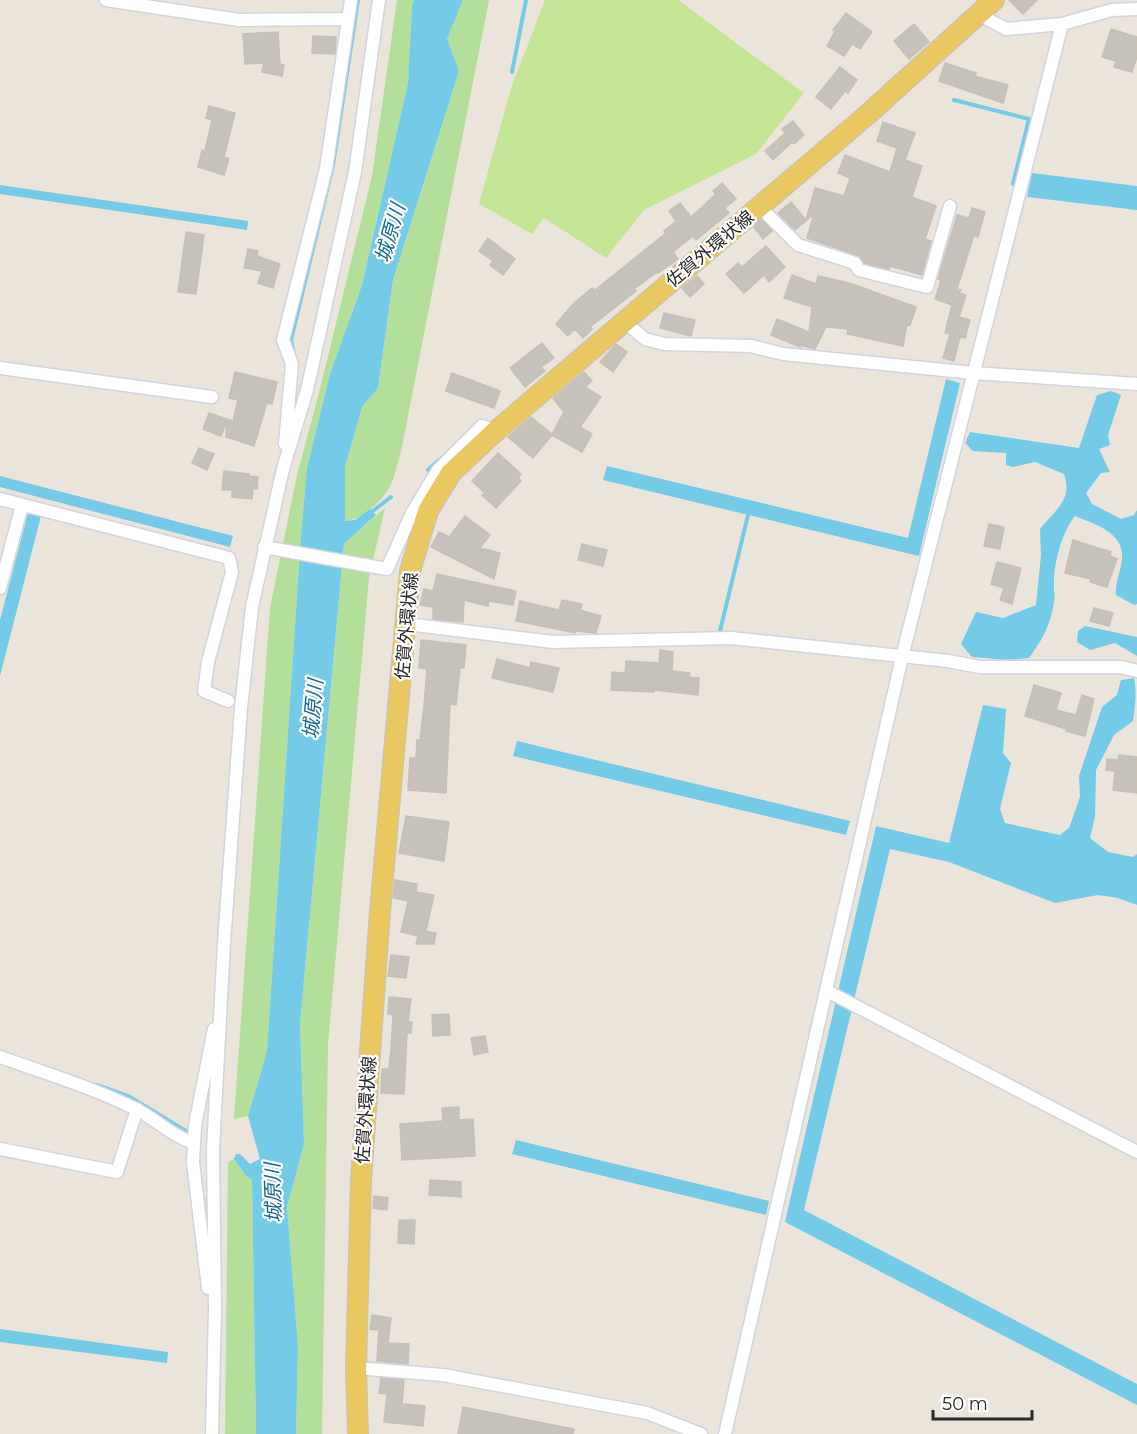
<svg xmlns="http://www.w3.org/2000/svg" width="1137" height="1434" font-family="Montserrat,'Noto Sans JP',sans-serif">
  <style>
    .green { fill: #b3df9a }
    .pitch { fill: #c5e696 }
    .water { fill: #73cbe8 }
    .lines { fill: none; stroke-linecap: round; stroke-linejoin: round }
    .stream { stroke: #73cbe8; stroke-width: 4 }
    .building { fill: #c6c1bb; stroke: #c6c0b5; stroke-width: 1.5 }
    .minor-casing { stroke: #d1d4e1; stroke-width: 15 }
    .primary-casing { stroke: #c3c3c3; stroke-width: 22 }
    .minor { stroke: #fff; stroke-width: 12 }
    .primary { stroke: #e9c761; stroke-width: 20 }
    .labels { text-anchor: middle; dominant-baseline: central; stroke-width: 4.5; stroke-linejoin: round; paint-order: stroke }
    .street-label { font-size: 18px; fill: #292929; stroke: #fff }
    .water-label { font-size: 20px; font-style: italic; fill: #136992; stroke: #fff }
  </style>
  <rect width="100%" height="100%" fill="#ebe4db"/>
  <!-- green -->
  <path class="green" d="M397,0H414L412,7L408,83L362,285L330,374L307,468L301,535L267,1051L248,1116L234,1119L270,608L297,475L319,393L372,176Z
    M463,0H489L401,452C397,463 395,479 389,488C380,503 362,520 345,521V467L362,407L378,388L393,280L459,71L447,39Z
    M385,508L369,578L328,1045L322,1434H296L298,1346L287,1207L304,1144L300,1023L344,544Z
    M234,1159L246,1176L252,1180L256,1434H225L228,1162Z"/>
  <!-- pitch -->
  <path class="pitch" d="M545,0H678L804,93L756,154L644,210L606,258L544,218L532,234L479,204L511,88Z"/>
  <!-- water -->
  <path class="water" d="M414,0H463L447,39L459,71L393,280L378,388L362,407L345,467V521L355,520L370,509L376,515L344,544L300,1023L304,1144L287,1207L298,1346L296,1434H256L252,1180L246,1176L234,1159L236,1154H240L250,1164L260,1159L248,1116L267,1051L301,535L307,468L330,374L362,285L408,83L412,6Z
    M1032,173L1137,186V210L1027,197Z
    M0,185L248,221L247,230L0,194Z
    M946,379L960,383L919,556L603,480L607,466L908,538Z
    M1111,391L1121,395L1108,435L1110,445L1099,449L1110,472L1101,473L1086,493L1092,504L1121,519L1134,515L1137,510V604L1134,605L1116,595C1115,582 1121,571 1122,558C1124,532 1094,524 1075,516C1062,532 1054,562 1054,583C1053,590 1056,596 1054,602C1050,626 1043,639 1029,658L1008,660L972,657L961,644L976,612L1003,618L1036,605L1041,555L1040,529C1055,510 1073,500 1064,474L1035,462L1013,467L1006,465V453L973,451L965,443L970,432L1079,448L1097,395Z
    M0,476L233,536L230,547L0,487Z
    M28,513L41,516L0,676V620Z
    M1085,626L1137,637V656L1115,643L1090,650L1077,642L1078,631Z
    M1134,678C1137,691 1135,707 1133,721L1114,735L1096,770L1095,817L1090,838L1108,852L1133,857L1137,854V905L1118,898L1098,895L1055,903L949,862L890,849L804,1210L1137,1384V1405L785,1222L876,826L949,843L983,705L1006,709L1003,753L1011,763L1000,809L1005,823L1060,835L1069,828L1080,797L1079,776L1102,707L1117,695L1121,680Z
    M517,741L850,821L846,835L513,756Z
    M516,1140L769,1201L766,1215L512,1154Z
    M0,1329L168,1352L167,1363L0,1342Z"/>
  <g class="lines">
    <!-- stream -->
    <path class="stream" d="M512,72L526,0
      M954,100L1029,119L1013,184
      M294,355L291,340L333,165L358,0
      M428,470L443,457
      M369,514L391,497
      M720,631L748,515
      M97,1085L130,1097L189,1133"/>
  </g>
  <!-- building -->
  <path class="building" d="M1009,0H1037L1023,14Z
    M846,13L872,32L860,49L852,44L844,56L827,46L835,31L833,30Z
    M914,24L929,42L909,59L894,41Z
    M1111,29L1137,37V57L1132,72L1114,67L1116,61L1102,57Z
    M278,32L280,64L284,65L282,76L262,72L264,63L245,64L243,34Z
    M313,36L336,37L335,54L312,53Z
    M945,63L976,73L975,76L1008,85L1003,103L939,81Z
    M840,67L857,80L848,93L845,91L831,109L816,97Z
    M209,106L235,113L224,157L229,159L224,175L198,167L202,150L205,151L212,120L206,118Z
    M793,121L804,135L794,144L792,142L773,160L765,151L785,133L782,129Z
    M883,122L915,133L905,160L922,166L912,197L936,206L925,239L931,241L922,275L890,266L889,269L864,263L857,255L807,238L814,214L795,230L778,213L791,202L806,220L815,188L844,196L850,178L838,173L845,155L890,172L897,148L877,141Z
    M722,183L736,199L725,208L729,213L696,240L693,236L673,252L678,259L658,273L657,272L634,289L636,291L590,327L592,329L583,338L575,329L568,336L556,324L573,304L592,288L595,290L666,233L664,231L676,221L669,211L680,203L691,217L716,194L713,191Z
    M972,208L985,212L978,237L974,235L957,289L961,290L959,293L966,295L959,317L970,320L965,338L960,337L954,361L943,358L950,334L945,333L952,305L935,299L941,280L938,279L957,215L969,218Z
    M762,220L772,231L763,239L754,227Z
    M186,232L204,235L196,294L178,292Z
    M488,238L515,259L503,275L490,265L493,261L479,251Z
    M766,246L785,267L769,282L764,275L744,293L726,274L738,263L742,267Z
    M248,249L258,251L257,256L280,264L273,288L258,283L262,271L244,268Z
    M792,275L816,284L818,276L849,283L916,307L910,325L907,324L903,346L847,334L848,329L826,327L815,349L800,345V347L771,335L777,319L809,332L812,307L784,298Z
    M697,276L704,284L690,297L682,288Z
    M664,313L695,320L691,336L660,328Z
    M542,343L554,358L541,367L545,371L525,387L510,368Z
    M616,344L627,352L613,372L600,362Z
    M235,372L277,382L272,404L267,403L254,446L226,437L227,422L221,436L203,429L209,413L233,421L238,400L229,398Z
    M584,372L592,381L585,387L601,397L580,427L592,434L582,452L552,435L533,458L508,437L531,417L552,434L564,412L553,398Z
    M452,373L500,391L494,408L446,391Z
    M199,448L214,454L207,470L192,463Z
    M498,453L521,474L518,478L521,481L496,508L482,495L485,493L472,481Z
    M224,471L249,474V476L258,477L257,489H253L252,499L232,497V490H222Z
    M465,516L490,535L480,548L500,553L494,579L431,547L439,532L449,537Z
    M989,524L1004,527L1000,549L984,546Z
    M1073,540L1111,552L1110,556L1117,559L1107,587L1090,582L1091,579L1065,573Z
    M582,544L607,550L603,566L578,560Z
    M997,562L1021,568L1012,604L1000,600L1004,588L991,584Z
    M437,574L516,591L513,605L489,601L488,606L464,600L463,622L433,619V607L420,605L424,589L433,591Z
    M562,600L582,604L580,610L601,616L596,633L576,631L575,633L516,621L520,601L559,610Z
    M1094,608L1113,613L1109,626L1090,621Z
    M421,640L466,645L464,668H460L456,705L450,704L446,793L408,790L410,758H416L417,740H420L424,705L427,669L419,668Z
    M660,650L673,652L672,671L690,673L689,677L699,678L698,695L654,690V692L611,690L612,672L625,673L626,661L659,663Z
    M497,659L530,668L531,662L559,668L553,692L492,678Z
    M1034,685L1061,693L1056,710L1076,715L1082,695L1094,699L1085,736L1066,731V729L1025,716Z
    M1119,755L1137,757V793L1113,790L1115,771L1106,770L1107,759L1118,760Z
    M406,816L449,822L444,861L399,853Z
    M395,880L417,884L416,892L434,895L426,931L436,933L434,944H416L418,936L401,932L408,901L393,898Z
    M391,955L409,957L406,978L388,976Z
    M389,997L411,999L408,1022H412L411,1033H407L404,1094L381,1093L382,1069H389L391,1049L393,1015L388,1014Z
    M449,1014L450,1035L433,1036L432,1015Z
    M485,1036L488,1052L474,1055L471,1038Z
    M459,1107V1120L473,1119L475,1156L402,1160L400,1124L443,1121L442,1108Z
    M430,1180L461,1182V1197L429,1195Z
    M374,1196L388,1198L387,1210L373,1208Z
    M399,1220H415L414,1244L398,1243Z
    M372,1315L391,1318L388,1343L409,1344L408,1364L377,1361L379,1330L370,1329Z
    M381,1378L404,1380L402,1404L425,1406L423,1426L384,1422L387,1394L379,1393Z
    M463,1407L574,1429L573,1434H458Z"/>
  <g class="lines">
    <defs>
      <path id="minor" d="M106,0L239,20L348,19
        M980,15L1006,29L1062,24L1112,10L1137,9
        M760,207L798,245L855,263L859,270L927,287L950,206
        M625,322L645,339L664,344L751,346L783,354L974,373L1137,384
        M0,368L212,397
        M285,444L292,364L283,340L326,169L351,0
        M0,499L229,558L232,572L208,662L204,691L228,701
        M264,547L387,569L412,513L438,470L482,426L496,431
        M0,588L22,505
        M407,624L553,642L731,638L948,661L980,667H1121L1137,671
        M827,991L1137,1152
        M0,1057C45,1073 91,1087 134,1108C155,1118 171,1136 194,1143
        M0,1149L117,1172L137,1109
        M208,1288L193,1162L195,1125L214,1029
        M356,1368L443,1375L647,1413L701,1434
        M212,1434L215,1309L213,1149L224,943L241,708L252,607L283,469L307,390L355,172L379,0
        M725,1434L902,657L1062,24"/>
      <path id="primary" d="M358,1434L356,1368L361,1180L380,911L410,571L428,511L451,473L496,431L867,115L994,0"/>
    </defs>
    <!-- minor casing -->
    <use href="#minor" class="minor-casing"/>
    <!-- primary casing -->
    <use href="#primary" class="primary-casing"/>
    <!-- minor -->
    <use href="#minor" class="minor"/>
    <!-- primary -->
    <use href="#primary" class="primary"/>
  </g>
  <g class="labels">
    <!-- street labels -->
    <g class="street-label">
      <text transform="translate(710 249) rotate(-40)">佐賀外環状線</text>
      <text transform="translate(407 626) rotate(-85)">佐賀外環状線</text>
      <text transform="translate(366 1110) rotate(-86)">佐賀外環状線</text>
    </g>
    <!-- water labels -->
    <g class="water-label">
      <text transform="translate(390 233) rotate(-74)">城原川</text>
      <text transform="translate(313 709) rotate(-85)">城原川</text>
      <text transform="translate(273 1193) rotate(-92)">城原川</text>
    </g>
  </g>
  <!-- scale -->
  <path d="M933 1410v9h99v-9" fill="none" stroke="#292929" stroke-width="3"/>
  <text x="942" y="1410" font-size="18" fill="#292929" stroke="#ffffff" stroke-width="4.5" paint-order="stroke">50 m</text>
</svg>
